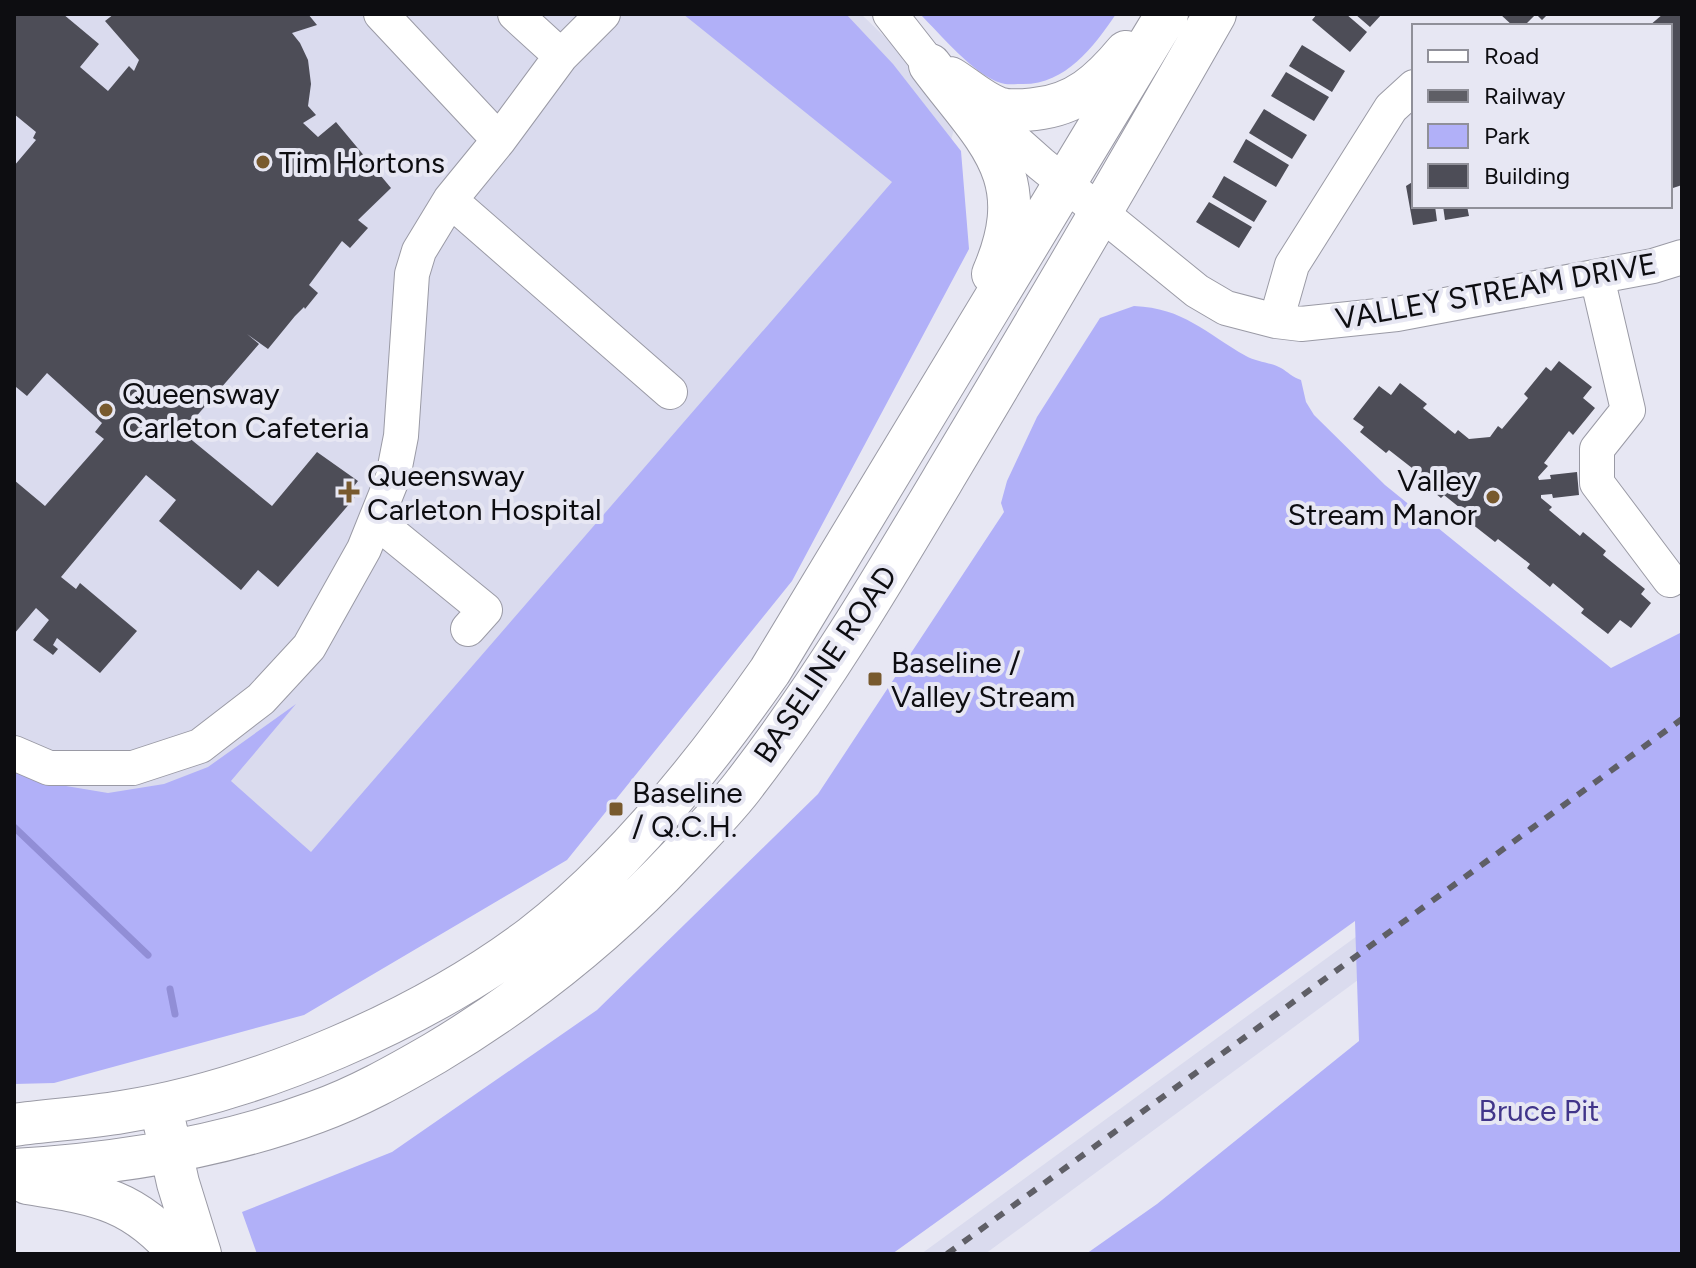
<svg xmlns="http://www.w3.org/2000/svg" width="1696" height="1268" font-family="Figtree,sans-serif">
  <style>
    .built { fill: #dadbee }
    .green { fill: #b1b0f8 }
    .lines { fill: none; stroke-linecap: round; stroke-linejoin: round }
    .stream { stroke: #918ed6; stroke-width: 7 }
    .building { fill: #4d4d57 }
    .minor-casing { stroke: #9a9aa5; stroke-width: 36 }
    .major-casing { stroke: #9a9aa5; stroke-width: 44 }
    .minor { stroke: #fff; stroke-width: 34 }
    .major { stroke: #fff; stroke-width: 42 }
    .rail { stroke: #5f5f66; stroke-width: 6; stroke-dasharray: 10 10; stroke-linecap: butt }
    .poi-dot { fill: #785a2e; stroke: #e7e7f3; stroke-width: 3 }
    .labels { text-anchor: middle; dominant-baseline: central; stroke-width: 8; stroke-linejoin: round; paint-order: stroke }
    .poi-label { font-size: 30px; fill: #0d0d11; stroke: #e7e7f3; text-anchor: start }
    .street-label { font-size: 30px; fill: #0d0d11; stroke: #e7e7f3 }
    .park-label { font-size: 30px; fill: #41358a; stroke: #e7e7f3 }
  </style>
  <rect width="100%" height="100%" fill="#e7e7f3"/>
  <!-- built -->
  <path class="built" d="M14,14H861L888,40L955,125L936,200L340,893L14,784Z
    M1682,699L1373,969L985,1254H921Z"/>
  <!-- green -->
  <path class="green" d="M683,14H846L893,64L961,151L969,249L792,581L567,860L304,1015L54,1083L14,1084V770L48,783L108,793L164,784L208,767L296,704L231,781L311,852L892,182Z
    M920,14H1116C1093,48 1064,86 1020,84C1014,84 1006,85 1001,83C974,75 940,34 920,14Z
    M1134,306C1184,308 1205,333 1246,356C1256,362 1270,362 1281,368C1288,372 1292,377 1301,380L1306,402L1314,415L1385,485L1611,668L1682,632V1254H1086L1157,1204L1359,1041L1355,921L892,1254H257L242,1212L392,1152L597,1010L818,794L1004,512L1001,503L1007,481L1037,417L1100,318Z"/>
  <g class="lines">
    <!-- stream -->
    <path class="stream" d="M14,827L148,955
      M170,989L175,1014"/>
  </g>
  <!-- building -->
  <path class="building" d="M14,14H63L99,44L80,67L108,91L129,66L134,71L139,60L105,21L114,14H308L317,25L292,33L300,43L308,60L311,84L308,106L316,115L303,123L318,137L336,122L391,188L358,220L368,228L350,248L342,241L309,285L318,293L305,309L304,307L295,316L268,349L247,334L259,344L194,419L196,421L190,430L187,427L182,432L272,506L317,452L358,481L351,490L357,495L278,587L258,570L241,590L159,521L176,500L146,475L61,577L76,589L80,583L137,631L100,673L57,638L53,645L58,649L53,655L33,640L49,620L36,608L14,634V480L45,506L104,439L95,432L102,423L47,373L27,396L16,387L14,392V166L36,140L33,138L36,132L14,114Z
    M1317,14H1346L1367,32L1350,52L1312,20Z
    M1355,14H1382L1370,27Z
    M1500,14H1548L1542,20L1536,14L1524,26H1513Z
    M1663,14H1682V185L1670,189V26H1649Z
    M1302,45L1345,71L1332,92L1289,66Z
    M1286,72L1329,97L1314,121L1271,96Z
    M1264,109L1307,135L1292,159L1249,133Z
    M1246,139L1289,165L1276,187L1233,162Z
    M1224,176L1267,201L1254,222L1212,197Z
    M1414,181V206H1435L1437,221L1413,225L1406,186Z
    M1209,202L1252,227L1239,248L1196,222Z
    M1443,206H1467L1469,216L1445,220Z
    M1559,361L1592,387L1583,398L1595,408L1573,435L1569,431L1544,463L1548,466L1538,477L1539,480L1551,479L1550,475L1577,472L1579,495L1553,498L1552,494L1541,495V498L1552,507L1549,510L1580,536L1583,532L1606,551L1603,555L1645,589L1641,594L1651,603L1631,628L1620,620L1608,634L1581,613L1584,609L1553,583L1550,587L1527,568L1530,564L1498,539L1495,542L1472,524L1475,520L1444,495L1441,498L1418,479L1421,475L1389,450L1386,453L1360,432L1364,427L1353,419L1379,386L1391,395L1400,383L1427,404L1423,408L1455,434L1458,430L1469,439L1490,437L1498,426L1502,429L1528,398L1524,394L1546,367L1551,371Z"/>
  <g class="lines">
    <defs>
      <path id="minor" d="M381,14L499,140
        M515,14L561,56
        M890,14L930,65L1041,164L1197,291L1226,308L1276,321L1301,324L1397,314L1653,266L1682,257
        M450,200L670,392
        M1597,277L1628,410L1597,449V483L1670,580
        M1276,321L1292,265L1391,108L1414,87
        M376,521L485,610L468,629
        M14,753L49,768H133L200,746L261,699L309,647L364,549L393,477L401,436L412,274L419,251L450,200L499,140L561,56L603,14"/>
      <path id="major" d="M930,65C986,140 1036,175 993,274
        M950,78C965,87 981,102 998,108C1008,112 1024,110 1035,109C1076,105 1101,82 1126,52
        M14,1125C50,1120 87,1118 122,1112C258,1091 423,1019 532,937C622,868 705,764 770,671L1167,14
        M165,1125L178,1183L200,1254
        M14,1170C117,1164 219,1148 316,1112C358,1097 397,1075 435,1053C527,998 608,933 681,855C703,831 727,808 746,782C823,682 887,573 952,464C1041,315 1129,165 1215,14
        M27,1183C95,1194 133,1198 180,1254"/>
    </defs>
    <!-- minor casing -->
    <use href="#minor" class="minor-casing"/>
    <!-- major casing -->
    <use href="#major" class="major-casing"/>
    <!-- minor -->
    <use href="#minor" class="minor"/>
    <!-- major -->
    <use href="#major" class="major"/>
    <!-- rail -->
    <path class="rail" d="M947,1254L1682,719"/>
  </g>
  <!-- markers -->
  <g class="poi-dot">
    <circle cx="263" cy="162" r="8"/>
    <circle cx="106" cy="410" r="8"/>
    <path d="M345 480h8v8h8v8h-8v8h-8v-8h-8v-8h8z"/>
    <circle cx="1493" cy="497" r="8"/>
    <rect x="867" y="671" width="16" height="16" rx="4"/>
    <rect x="608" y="801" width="16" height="16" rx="4"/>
  </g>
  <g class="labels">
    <!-- poi labels -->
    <g class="poi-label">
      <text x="279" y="162">Tim Hortons</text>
      <text x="122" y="393">Queensway<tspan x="122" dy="34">Carleton Cafeteria</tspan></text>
      <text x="367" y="475">Queensway<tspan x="367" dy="34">Carleton Hospital</tspan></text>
      <text x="1477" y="480" text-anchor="end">Valley<tspan x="1477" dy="34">Stream Manor</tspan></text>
      <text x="891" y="662">Baseline /<tspan x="891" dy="34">Valley Stream</tspan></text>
      <text x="632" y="792">Baseline<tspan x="632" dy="34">/ Q.C.H.</tspan></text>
    </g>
    <!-- street labels -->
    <g class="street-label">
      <text transform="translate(1496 291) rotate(-10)">VALLEY STREAM DRIVE</text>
      <text transform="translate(825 664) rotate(-56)">BASELINE ROAD</text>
    </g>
    <!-- park labels -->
    <g class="park-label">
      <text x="1539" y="1110">Bruce Pit</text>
    </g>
  </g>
  <!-- border -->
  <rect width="1696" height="1268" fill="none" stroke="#0d0d11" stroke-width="32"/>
  <!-- legend -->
  <rect x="1412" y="24" width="260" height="184" fill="#e7e7f3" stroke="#909099" stroke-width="2"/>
  <rect x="1428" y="50" width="40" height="12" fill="#ffffff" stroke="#909099" stroke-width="2"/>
  <text x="1484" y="64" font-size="24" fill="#0d0d11">Road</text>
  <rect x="1428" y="90" width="40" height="12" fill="#5f5f66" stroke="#909099" stroke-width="2"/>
  <text x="1484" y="104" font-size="24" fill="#0d0d11">Railway</text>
  <rect x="1428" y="124" width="40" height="24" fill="#b1b0f8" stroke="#909099" stroke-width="2"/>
  <text x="1484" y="144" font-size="24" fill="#0d0d11">Park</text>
  <rect x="1428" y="164" width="40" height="24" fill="#4d4d57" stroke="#909099" stroke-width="2"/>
  <text x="1484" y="184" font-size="24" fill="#0d0d11">Building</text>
</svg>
